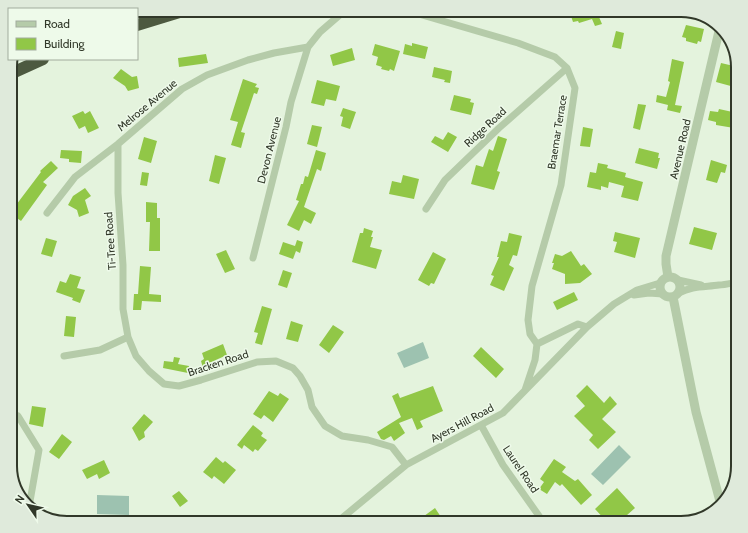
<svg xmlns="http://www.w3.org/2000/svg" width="748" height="533" font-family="Cabin,sans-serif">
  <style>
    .green { fill: #9dc2b0 }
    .building { fill: #91c747 }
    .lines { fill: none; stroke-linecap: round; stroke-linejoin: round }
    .minor { stroke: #b5cba9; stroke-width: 7 }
    .tertiary { stroke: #b5cba9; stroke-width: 9 }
    .motorway { stroke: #4d5940; stroke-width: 12 }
    .labels { text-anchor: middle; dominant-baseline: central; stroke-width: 3; stroke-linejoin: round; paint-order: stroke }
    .street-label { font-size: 11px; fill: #313829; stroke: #eefaea }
    .rim { fill: none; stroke: #313829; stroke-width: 2 }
  </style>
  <rect width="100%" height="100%" fill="#e4f3dd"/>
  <!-- green -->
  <path class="green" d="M423,342L429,358L404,368L397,353Z
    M619,445L631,457L603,485L591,474Z
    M97,495L129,496V515L97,514Z"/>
  <!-- building -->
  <path class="building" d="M569,10H601L603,16L599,17L602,24L595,26L592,19L579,23L578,21L573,22Z
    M611,10H639L637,18L611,12Z
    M686,25L704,29L701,42L698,41L697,44L686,41V38L682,37Z
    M616,31L624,33L621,49L612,47Z
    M412,43L428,47L425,59L403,54L405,44L412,46Z
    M375,44L400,51L394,71L390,69L389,71L381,69L382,67L376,65L378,57L372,55Z
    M352,48L355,60L333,66L330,55Z
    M206,54L208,63L179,67L178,58Z
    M672,59L684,62L675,105L682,106L680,113L667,110L668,105L656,102L657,95L666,97L670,82L668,81Z
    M721,63L738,67V88L716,82Z
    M434,67L452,71L450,83L444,82L445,80L432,77Z
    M121,69L132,77L137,76L139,88L128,91L125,86L113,78Z
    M243,79L257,84L255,87L259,88L257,94L254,93L241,132L245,133L241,148L231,145L238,122L230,120Z
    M317,80L340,86L336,101L326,99L324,106L311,103Z
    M454,95L471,99L470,102L474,103L471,115L450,110Z
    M638,104L646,105L640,130L633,128Z
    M343,108L356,112L350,129L341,126L343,117L340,116Z
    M719,109L737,113L734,128L716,125V122L708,120L710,111L718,112Z
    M83,111L85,114L90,111L99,128L88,133L85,126L79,129L72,116Z
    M312,125L322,127L317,147L307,144Z
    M583,127L593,129L590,147L580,146Z
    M448,132L457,137L448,152L431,142L435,136L443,140Z
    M498,136L507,139L497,171L500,172L494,190L471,184L476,165L483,167L489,149L493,151Z
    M144,137L157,141L151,163L138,159Z
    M639,148L659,153L658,158H660L657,169L635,163Z
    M61,150L82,151L81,163L69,162V159L60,158Z
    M316,150L326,153L321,171L317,169L304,207L316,213L311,224L304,220L299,231L287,225L299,201L296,200L301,184H303L305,176L308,177Z
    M215,155L226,158L219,184L209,181Z
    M711,160L727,165L725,173L721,172L717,183L706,180Z
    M51,161L58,168L43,182L47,185L21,221L10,213L41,172L40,171Z
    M598,163L608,165L607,168L626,173L625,177L643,182L638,201L621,197L624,186L609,182L608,188L601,186V190L587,187L590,172L596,173Z
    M142,172L149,173L147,186L140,185Z
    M403,175L419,179L414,199L389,194L392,181L401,183Z
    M85,188L91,196L85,200L89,213L79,217L77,210L68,205L73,196Z
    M146,202L157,203V218H160V251H149L150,222H146Z
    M694,227L717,233L712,250L689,244Z
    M364,228L373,231L371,237H373L370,247L382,250L376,269L352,262L360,233H363Z
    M615,232L640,238L635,258L614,252L617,242L613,241Z
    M509,233L522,236L517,256L513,255L509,265L514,268L504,291L490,285L494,276L491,275L499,257H497L501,241L507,242Z
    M46,238L57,241L52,257L41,254Z
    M297,240L303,242L300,253L296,251L293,259L279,254L283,242L295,246Z
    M226,250L235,269L225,273L216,254Z
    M571,251L581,266L584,264L592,274L580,283L565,284V274L552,269L554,263H552L555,254L562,256Z
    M433,252L446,259L434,284L431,283L429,286L418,280Z
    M140,266L151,267L149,294L161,295V302L142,301L141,310H133L134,294H138Z
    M283,270L292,273L287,288L278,285Z
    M70,274L81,277L77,288L85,290L80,303L72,300L73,298L56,292L60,281L66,283Z
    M574,292L578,300L557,310L553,302Z
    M262,306L272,309L262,345L255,343L258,333L254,332Z
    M66,316L76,317L74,337L64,336Z
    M291,321L303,325L298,342L286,339Z
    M333,325L344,332L329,353L319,345Z
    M223,344L227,355L209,363L210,365L203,368L201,361L204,359L202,353Z
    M481,347L504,369L496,378L473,356Z
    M174,357L180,358L178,364L189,366L188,373L163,368L164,361L173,362Z
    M587,385L604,403L610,396L617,404L602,419L616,432L598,449L589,440L593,435L574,416L585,406L576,396Z
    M433,386L443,411L420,421L423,427L417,430L412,418L399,423L405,433L394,441L391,436L384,440L381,439L377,432L401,417L392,396L398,393L400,398Z
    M269,391L278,396L280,393L289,399L273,422L264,415L261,419L253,414Z
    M32,406L46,408L43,427L29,424Z
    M144,414L153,422L144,432L145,437L139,441L132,428Z
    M253,425L263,433L261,436L267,440L258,451L255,449L253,452L244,445L242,449L237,445Z
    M62,434L72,442L59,459L49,452Z
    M216,457L223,463L225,461L236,470L224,484L214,476L212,479L203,472Z
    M554,459L566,467L562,472L575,481L578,479L592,495L581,505L562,484L560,486L555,482L547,494L539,489L544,482L540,479Z
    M104,460L110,473L99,479L97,474L87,479L82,470Z
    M617,488L635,508L618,523H608L595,509Z
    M179,491L188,501L180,507L172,496Z
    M435,508L445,523H433L431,520L427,523H424L420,519Z"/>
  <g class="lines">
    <!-- minor -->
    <path class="minor" d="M405,10L518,43L555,57L567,68L575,88L561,185L532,286L528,320L530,334L537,344L578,324L587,327
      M118,144V193L123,265V309L128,337
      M426,209L445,180L499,128L567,68
      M47,213L75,177L118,144L182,89L207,75L248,60L274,53L308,47
      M253,258L286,127L291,102L308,47L320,32L342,13L351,10
      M678,280L701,285
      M679,293C691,286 705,287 719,285C725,285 732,283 738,282
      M634,295L649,293L663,294
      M64,356L100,350L128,337L136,356L149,371L164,384L179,386L201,380L257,362L276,361L293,368L300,376L308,390L312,407L325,426L342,436L368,440L392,447L406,465
      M525,390L535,360L537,344
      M18,416L39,450L29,507
      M481,425L503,465L544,523
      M336,523L406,465L503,413L587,327L614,304L637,290L660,283"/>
    <!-- tertiary -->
    <path class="tertiary" d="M660 287a10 10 0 1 1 20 0a10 10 0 1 1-20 0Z
      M668,277L666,264V256L720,27
      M673,297L696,412L721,505"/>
    <!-- motorway -->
    <path class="motorway" d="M137,25L186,10
      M10,74L43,59"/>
  </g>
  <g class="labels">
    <!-- street labels -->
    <g class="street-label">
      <text transform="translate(147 105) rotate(-40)">Melrose Avenue</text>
      <text transform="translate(485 127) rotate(-43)">Ridge Road</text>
      <text transform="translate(557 132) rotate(-81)">Braemar Terrace</text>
      <text transform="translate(680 149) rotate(-77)">Avenue Road</text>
      <text transform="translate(269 150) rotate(-76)">Devon Avenue</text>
      <text transform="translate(110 241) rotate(-94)">Ti-Tree Road</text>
      <text transform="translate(218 363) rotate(-18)">Bracken Road</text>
      <text transform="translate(462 423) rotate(-28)">Ayers Hill Road</text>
      <text transform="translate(521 469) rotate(56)">Laurel Road</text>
    </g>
  </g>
  <!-- crop -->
  <path d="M0 0H748V533H0ZM67 17H681A50 50 0 0 1 731 67V466A50 50 0 0 1 681 516H67A50 50 0 0 1 17 466V67A50 50 0 0 1 67 17Z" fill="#dfeadb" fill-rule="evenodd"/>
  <path class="rim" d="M67 17H681A50 50 0 0 1 731 67V466A50 50 0 0 1 681 516H67A50 50 0 0 1 17 466V67A50 50 0 0 1 67 17Z"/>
  <!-- legend -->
  <rect x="8" y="8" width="130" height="52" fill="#eefaea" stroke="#a2ac9d"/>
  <rect x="16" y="21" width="20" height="6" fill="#b5cba9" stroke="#a2ac9d"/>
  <text x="44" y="28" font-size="12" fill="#313829">Road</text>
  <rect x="16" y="38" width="20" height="12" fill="#91c747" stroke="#a2ac9d"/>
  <text x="44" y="48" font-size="12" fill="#313829">Building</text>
  <!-- north arrow -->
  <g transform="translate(28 505) rotate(304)" stroke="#eefaea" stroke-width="3" paint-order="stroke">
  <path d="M0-3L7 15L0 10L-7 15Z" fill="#313829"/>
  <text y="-6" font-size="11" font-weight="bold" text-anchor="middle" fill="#313829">N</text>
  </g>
</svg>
